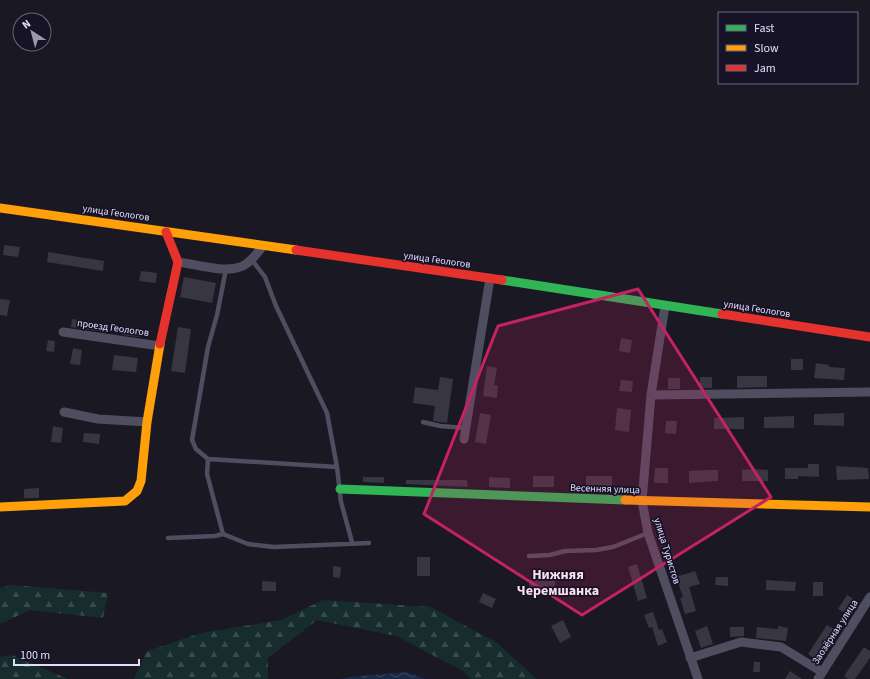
<svg xmlns="http://www.w3.org/2000/svg" width="870" height="679" font-family="'Source Sans 3',sans-serif">
  <style>
    .forest { fill: url(#forest-firs) }
    .water { fill: url(#water-waves) }
    .building { fill: #393643 }
    .lines { fill: none; stroke-linecap: round; stroke-linejoin: round }
    .lane { stroke: #4f4e61; stroke-width: 4.5 }
    .street { stroke: #4f4e61; stroke-width: 9 }
    .fast { stroke: #30b455; stroke-width: 9 }
    .slow { stroke: #ff9f0a; stroke-width: 9 }
    .jam { stroke: #e5322d; stroke-width: 9 }
    .marked { fill: #c42263; fill-opacity: 0.2; stroke: #c42263; stroke-width: 3; stroke-linejoin: round }
    .labels { text-anchor: middle; dominant-baseline: central; stroke-width: 3.5; stroke-linejoin: round; paint-order: stroke }
    .street-label { font-size: 10px; fill: #e1ddfb; stroke: #171327 }
    .district-label { font-size: 14px; font-weight: bold; fill: #fbdff1; stroke: #171327 }
  </style>
  <defs>
    <pattern id="forest-firs" width="22" height="20" patternUnits="userSpaceOnUse"><rect width="22" height="20" fill="#172d2d"/><path d="M5 1l3.5 6h-7zM16 11l3.5 6h-7z" fill="#384b4c"/></pattern>
    <pattern id="water-waves" width="16" height="10" patternUnits="userSpaceOnUse"><rect width="16" height="10" fill="#182a47"/><path d="M0 5q4-4 8 0t8 0" fill="none" stroke="#394862"/></pattern>
  </defs>
  <rect width="100%" height="100%" fill="#1a1822"/>
  <!-- forest -->
  <path class="forest" d="M12,585L108,593L103,618L30,610L0,624V588Z
    M323,600L431,607L497,643L537,679H471L463,671L396,636L317,620L268,658V679H134L147,651L201,633L281,620Z
    M12,655L68,679H0V657Z"/>
  <!-- water -->
  <path class="water" d="M407,672L426,679H341L350,677Z"/>
  <!-- building -->
  <path class="building" d="M4,245L20,247L18,257L3,255Z
    M48,252L104,261L103,271L47,262Z
    M141,271L157,273L156,283L139,281Z
    M184,277L216,283L212,303L180,297Z
    M0,299L10,300L7,316L0,315Z
    M72,319L106,324L105,332L71,327Z
    M124,326L140,329L139,337L122,335Z
    M178,327L191,329L185,373L171,371Z
    M621,338L632,340L630,353L619,351Z
    M48,340L55,341L54,352L46,351Z
    M73,348L82,350L80,365L70,364Z
    M114,355L138,358L136,372L112,370Z
    M791,359H803V370H791Z
    M816,363L829,365V367L845,368L844,380L814,378Z
    M487,366L497,368L494,385L498,386L497,398L483,396Z
    M737,376H767V387L737,388Z
    M440,377L453,379L447,423L433,421L435,406L413,403L415,387L438,390Z
    M700,377H712V388H700Z
    M668,378H680V389H668Z
    M621,380L633,381L632,392L619,391Z
    M617,408L631,410L629,432L615,430Z
    M480,413L491,415L486,444L475,442Z
    M844,413V426L814,425V414Z
    M794,416V428H764V417Z
    M744,417V429H714V418Z
    M666,421H677L676,434L665,433Z
    M53,426L63,428L61,443L51,442Z
    M84,433L100,434L99,444L83,442Z
    M808,464H819V477L798,476V479H785V468H808Z
    M836,466L868,468L869,479L837,480Z
    M655,468H668V483H654Z
    M754,469L768,470V481H742V470Z
    M705,470H718V481L689,483V471Z
    M533,476H554V487H533Z
    M586,476H612V488L586,487Z
    M363,477H384V483L363,482Z
    M489,477L510,478V488L489,487Z
    M406,480H467L468,487L406,484Z
    M39,488V498H24V489Z
    M417,557H430V576H417Z
    M637,564L647,598L638,601L628,567Z
    M333,566L341,567L340,578L333,577Z
    M695,571L700,584L689,587L696,611L685,614L680,598L683,597L676,577Z
    M716,577H728V586L715,585Z
    M555,579V592H529V580Z
    M766,580L796,582L795,591L766,590Z
    M262,581L276,582V591H262Z
    M813,582H823V596H813Z
    M483,593L496,599L492,608L479,602Z
    M847,595L857,601L848,615L838,609Z
    M653,612L659,630L662,629L667,642L658,646L652,627L649,628L644,615Z
    M563,620L571,637L560,643L551,626Z
    M827,625L837,631L816,660L808,654Z
    M707,626L713,644L701,648L695,631Z
    M778,626L788,628L786,641L756,638L757,627L778,629Z
    M730,627H744V636L730,637Z
    M864,647L870,651V658L855,679H848L844,676Z
    M754,662H760V672H753Z
    M790,671L802,679H785Z"/>
  <g class="lines">
    <!-- lane -->
    <path class="lane" d="M252,260L265,277L276,306L327,413L337,467L341,502L352,542
      M226,269L217,315L208,347L192,440L196,449L208,459L337,467
      M423,422L440,426L465,428
      M208,459L207,474L223,534L248,544L274,547L369,543
      M168,538L215,536L223,534
      M529,556L550,555L565,551L596,550L613,547L648,533"/>
    <!-- street -->
    <path class="street" d="M178,262C195,264 224,273 240,267C250,264 257,253 263,246
      M665,306L651,395L642,501L648,533L698,679
      M63,332L160,346
      M651,395L870,392
      M64,412L98,419L147,422
      M464,439L490,278
      M690,658L741,642L781,647L822,672
      M818,679L870,597"/>
    <!-- fast -->
    <path class="fast" d="M502,280L722,314
      M340,489L625,500"/>
    <!-- slow -->
    <path class="slow" d="M0,208L296,250
      M625,500L870,507
      M0,507L125,501L137,491L141,481L147,422L160,344"/>
    <!-- jam -->
    <path class="jam" d="M296,250L502,280
      M722,314L870,337
      M160,344L178,262L166,232"/>
  </g>
  <!-- marked area -->
  <path class="marked" d="M638,289L771,497L582,615L424,514L498,326Z"/>
  <g class="labels">
    <!-- street labels -->
    <g class="street-label">
      <text transform="translate(116 213) rotate(8)">улица Геологов</text>
      <text transform="translate(437 260) rotate(8)">улица Геологов</text>
      <text transform="translate(757 309) rotate(9)">улица Геологов</text>
      <text transform="translate(113 328) rotate(8)">проезд Геологов</text>
      <text transform="translate(605 489) rotate(2)">Весенняя улица</text>
      <text transform="translate(667 551) rotate(73)">улица Туристов</text>
      <text transform="translate(835 632) rotate(-57)">Заозёрная улица</text>
    </g>
    <!-- district labels -->
    <g class="district-label">
      <text x="558" y="575">Нижняя<tspan x="558" dy="16">Черемшанка</tspan></text>
    </g>
  </g>
  <!-- legend -->
  <rect x="718" y="12" width="140" height="72" fill="#171327" stroke="#68647c"/>
  <rect x="726" y="25" width="20" height="6" fill="#30b455" stroke="#68647c"/>
  <text x="754" y="32" font-size="12" fill="#e1ddfb">Fast</text>
  <rect x="726" y="45" width="20" height="6" fill="#ff9f0a" stroke="#68647c"/>
  <text x="754" y="52" font-size="12" fill="#e1ddfb">Slow</text>
  <rect x="726" y="65" width="20" height="6" fill="#e5322d" stroke="#68647c"/>
  <text x="754" y="72" font-size="12" fill="#e1ddfb">Jam</text>
  <!-- north arrow -->
  <g transform="translate(32 32) rotate(324)"><circle r="19" fill="#171327" stroke="#68647c"/>
  <path d="M0-3L7 15L0 10L-7 15Z" fill="#9b98af"/>
  <text y="-6" font-size="11" font-weight="bold" text-anchor="middle" fill="#e1ddfb">N</text>
  </g>
  <!-- scale -->
  <path d="M14 659v6h125v-6" fill="none" stroke="#e1ddfb" stroke-width="2"/>
  <text x="20" y="659" font-size="12" fill="#e1ddfb" stroke="#171327" stroke-width="3" paint-order="stroke">100 m</text>
</svg>
